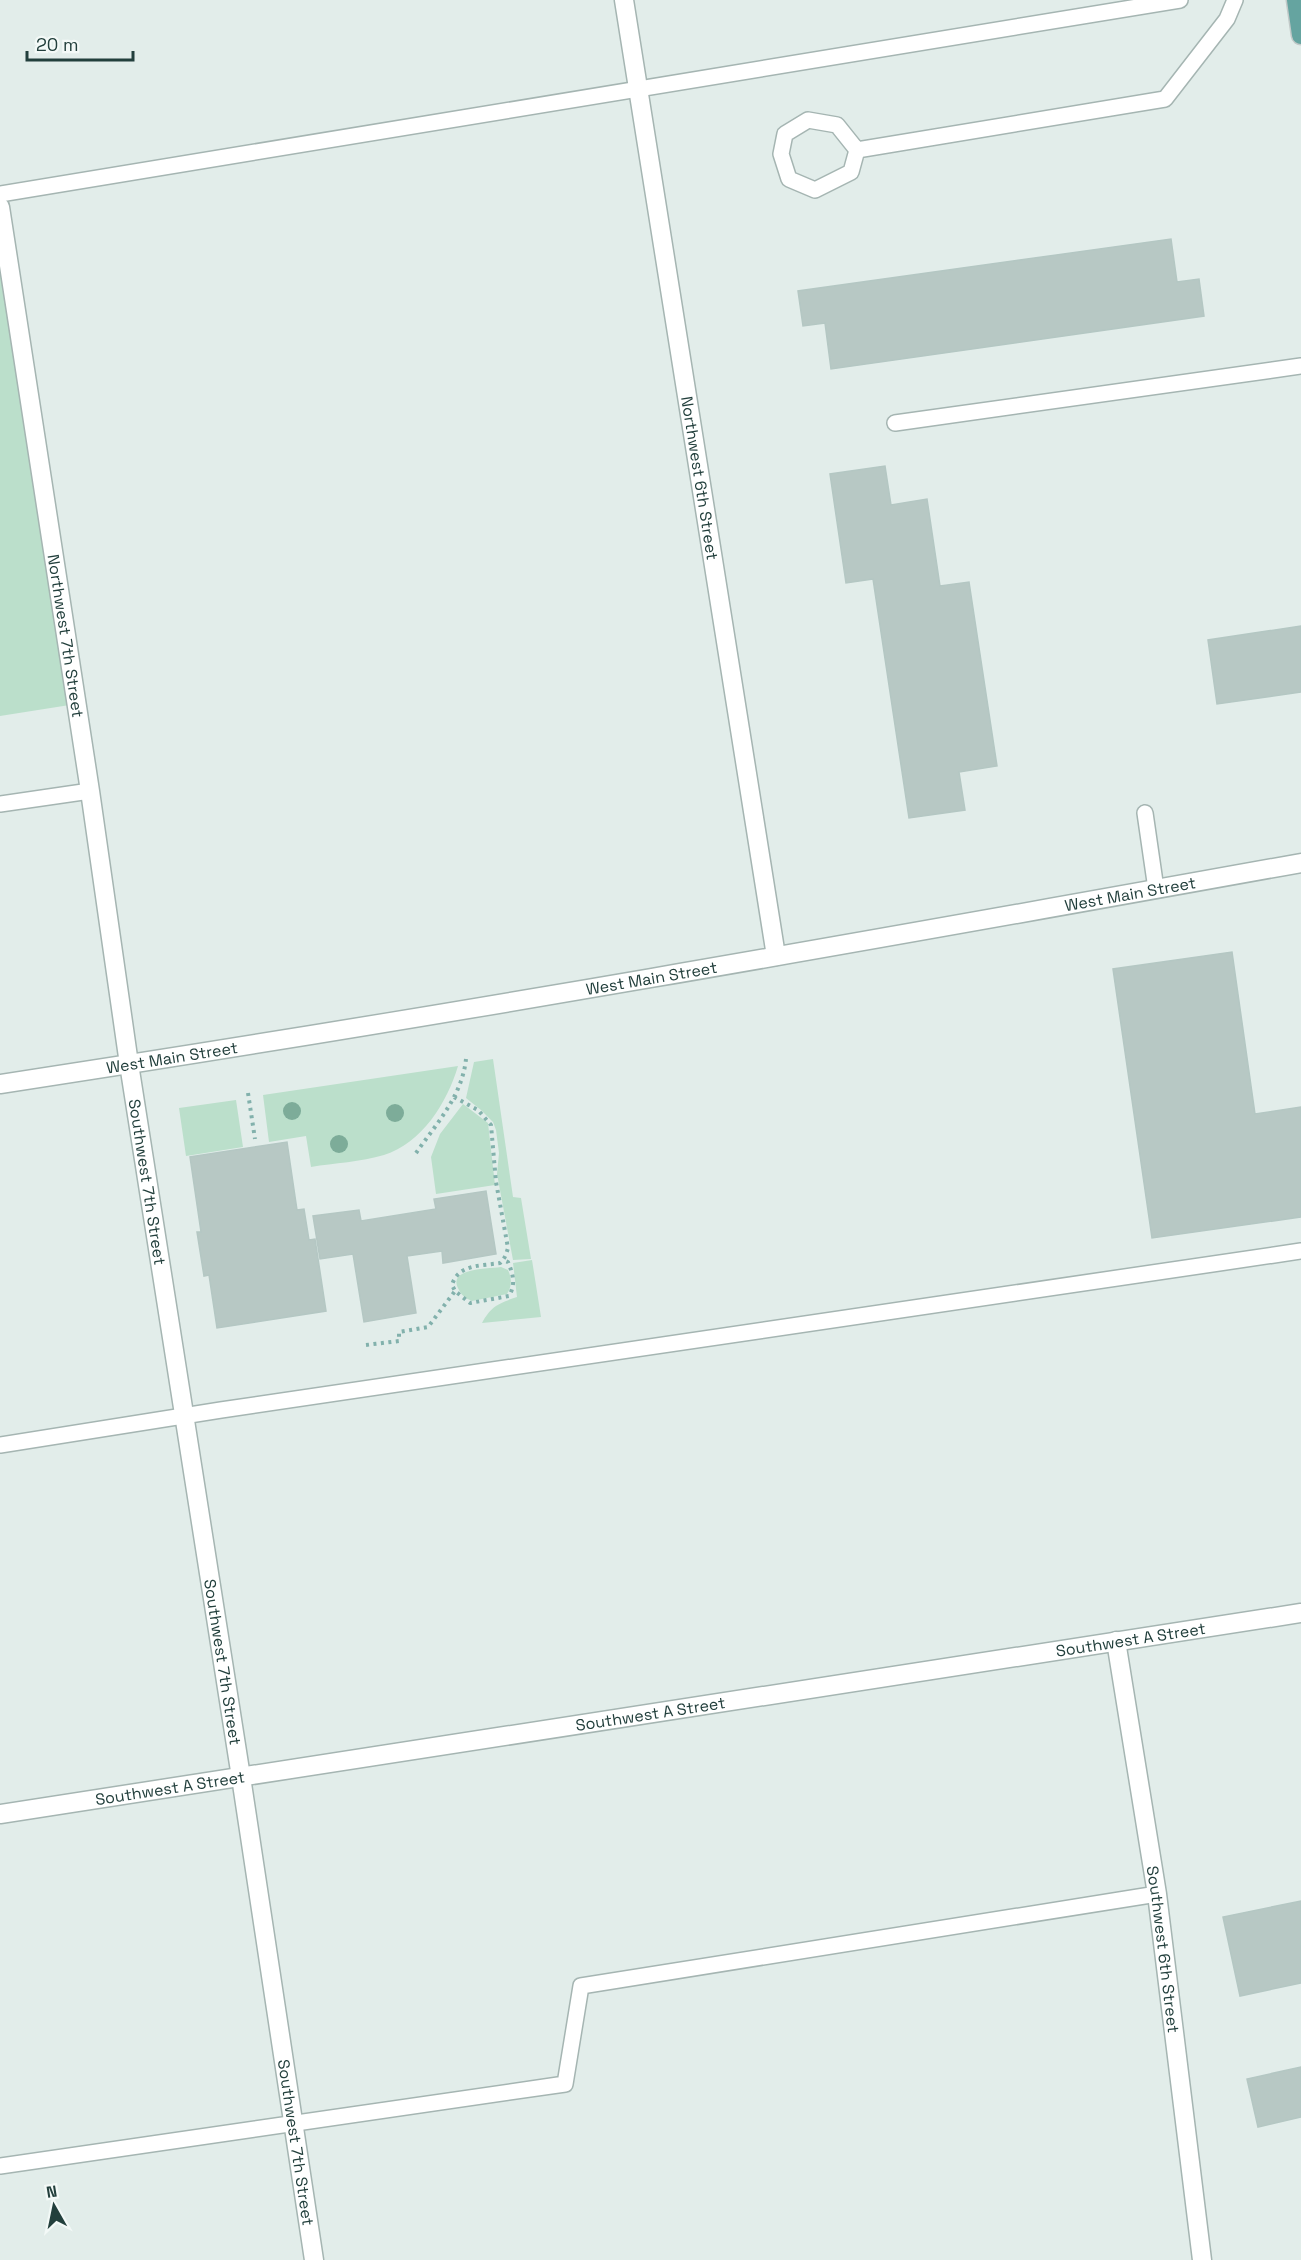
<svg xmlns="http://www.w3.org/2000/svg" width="1301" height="2260" font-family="'Space Grotesk',sans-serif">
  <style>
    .green { fill: #bbdfcb }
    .building { fill: #b7c8c4; stroke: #b4c7c3; stroke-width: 1.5 }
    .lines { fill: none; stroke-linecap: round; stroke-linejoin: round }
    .lane-casing { stroke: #a5b5b2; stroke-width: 18 }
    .street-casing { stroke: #a5b5b2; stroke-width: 21 }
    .primary-casing { stroke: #c1c9c8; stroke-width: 21 }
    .path { stroke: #82b1ac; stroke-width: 4; stroke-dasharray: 3 4.5; stroke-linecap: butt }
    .lane { stroke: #fff; stroke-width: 15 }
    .street { stroke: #fff; stroke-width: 18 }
    .primary { stroke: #65a4a0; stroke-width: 18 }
    .tree { fill: #7dac99 }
    .labels { text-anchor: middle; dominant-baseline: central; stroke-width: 4.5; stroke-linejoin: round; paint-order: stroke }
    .street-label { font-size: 16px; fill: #223f3c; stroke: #f3f9f7 }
  </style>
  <rect width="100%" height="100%" fill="#e2edea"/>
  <!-- green -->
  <path class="green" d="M0,207L76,704L0,716Z
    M493,1059L513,1197L521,1198L531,1259L513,1260L497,1174L499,1153L496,1130L493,1122L481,1110L466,1098L474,1062Z
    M458,1066C447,1103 422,1143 384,1155C361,1162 334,1163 311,1167L306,1136L269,1142L263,1095Z
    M236,1100L243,1147L186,1156L179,1108Z
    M463,1104L488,1123L495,1185L436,1194L431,1157L440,1134Z
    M532,1260L541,1317L482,1323C491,1306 499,1303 517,1297L513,1263Z
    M501,1267L508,1270C512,1279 512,1286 507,1294L472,1301C465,1298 461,1295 458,1288C448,1268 488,1269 501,1267Z"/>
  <!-- building -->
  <path class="building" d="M1171,239L1177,282L1199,279L1204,316L831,369L825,323L803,326L798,291Z
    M885,466L891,505L927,499L940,586L969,582L997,766L959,772L965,810L909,818L873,579L846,583L830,474Z
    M1301,626V692L1217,704L1208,640Z
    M1232,952L1255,1114L1301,1107V1217L1152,1238L1113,969Z
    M287,1142L297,1210L304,1209L309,1240L315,1239L326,1311L217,1328L209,1275L204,1276L197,1232H201L190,1157Z
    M486,1191L496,1254L443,1263L442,1251L407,1256L416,1313L364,1322L353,1254L320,1259L313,1216L359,1210L361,1221L436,1209L434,1199Z
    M1301,1901V1983L1240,1996L1223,1917Z
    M1301,2067V2117L1258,2127L1247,2079Z"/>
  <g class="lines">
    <defs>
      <path id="lane" d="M808,120L837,125L857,150L851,172L815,190L789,179L781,154L785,134Z
        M857,150L1165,99L1227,19L1235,0
        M0,194L1180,0
        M895,423L1301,366
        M0,804L90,791
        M1145,813L1156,889
        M0,1445L221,1410L1301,1251
        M0,2166L565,2084L581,1986L1157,1894"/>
      <g id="street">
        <path id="s1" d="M624,0L776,956"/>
        <path id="s2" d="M0,207L90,791L129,1064L241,1777L314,2260"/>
        <path id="s3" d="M0,1084C435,1018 868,941 1301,863"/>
        <path id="s4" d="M1116,1641L1157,1894L1202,2260"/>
        <path id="s5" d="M0,1814L1301,1613"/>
      </g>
      <path id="primary" d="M1296,0L1301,35"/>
    </defs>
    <!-- lane casing -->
    <use href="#lane" class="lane-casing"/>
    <!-- street casing -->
    <use href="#street" class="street-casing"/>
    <!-- primary casing -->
    <use href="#primary" class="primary-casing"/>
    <!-- path -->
    <path class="path" d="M248,1093L255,1139
      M454,1097L478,1110L491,1125L496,1182L508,1248C506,1255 505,1258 500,1263C481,1266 458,1264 452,1285L455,1291L470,1303L509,1296C516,1284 513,1274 508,1262L503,1260
      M416,1153C437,1123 462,1096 466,1059
      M366,1345L399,1341V1332L428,1327L455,1291"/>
    <!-- lane -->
    <use href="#lane" class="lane"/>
    <!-- street -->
    <use href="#street" class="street"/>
    <!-- primary -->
    <use href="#primary" class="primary"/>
  </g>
  <!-- trees -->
  <g class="tree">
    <circle cx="292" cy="1111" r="9"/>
    <circle cx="395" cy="1113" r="9"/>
    <circle cx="339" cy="1144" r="9"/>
  </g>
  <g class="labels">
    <!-- street labels -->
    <g class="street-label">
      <text stroke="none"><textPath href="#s1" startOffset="484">Northwest 6th Street</textPath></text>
      <text stroke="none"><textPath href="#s2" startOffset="434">Northwest 7th Street</textPath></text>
      <text stroke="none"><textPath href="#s3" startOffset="1146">West Main Street</textPath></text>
      <text stroke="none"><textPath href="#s3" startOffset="660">West Main Street</textPath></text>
      <text stroke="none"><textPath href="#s3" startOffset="174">West Main Street</textPath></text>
      <text stroke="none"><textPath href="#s2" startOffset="986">Southwest 7th Street</textPath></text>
      <text stroke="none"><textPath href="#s5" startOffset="1144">Southwest A Street</textPath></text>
      <text stroke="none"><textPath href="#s2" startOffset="1472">Southwest 7th Street</textPath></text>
      <text stroke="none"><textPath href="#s5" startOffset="658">Southwest A Street</textPath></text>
      <text stroke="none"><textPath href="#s5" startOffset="172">Southwest A Street</textPath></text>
      <text stroke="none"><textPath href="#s4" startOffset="312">Southwest 6th Street</textPath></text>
      <text stroke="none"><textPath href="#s2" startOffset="1958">Southwest 7th Street</textPath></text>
    </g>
  </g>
  <!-- north arrow -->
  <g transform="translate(54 2206) rotate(351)" stroke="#f3f9f7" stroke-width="4.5" paint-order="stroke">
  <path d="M0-4.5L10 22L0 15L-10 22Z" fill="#223f3c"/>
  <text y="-9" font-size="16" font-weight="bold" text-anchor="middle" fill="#223f3c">N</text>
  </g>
  <!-- scale -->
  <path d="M27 51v9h106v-9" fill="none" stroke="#223f3c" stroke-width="3"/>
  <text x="36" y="51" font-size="18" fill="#223f3c" stroke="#f3f9f7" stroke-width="4.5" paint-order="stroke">20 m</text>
</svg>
